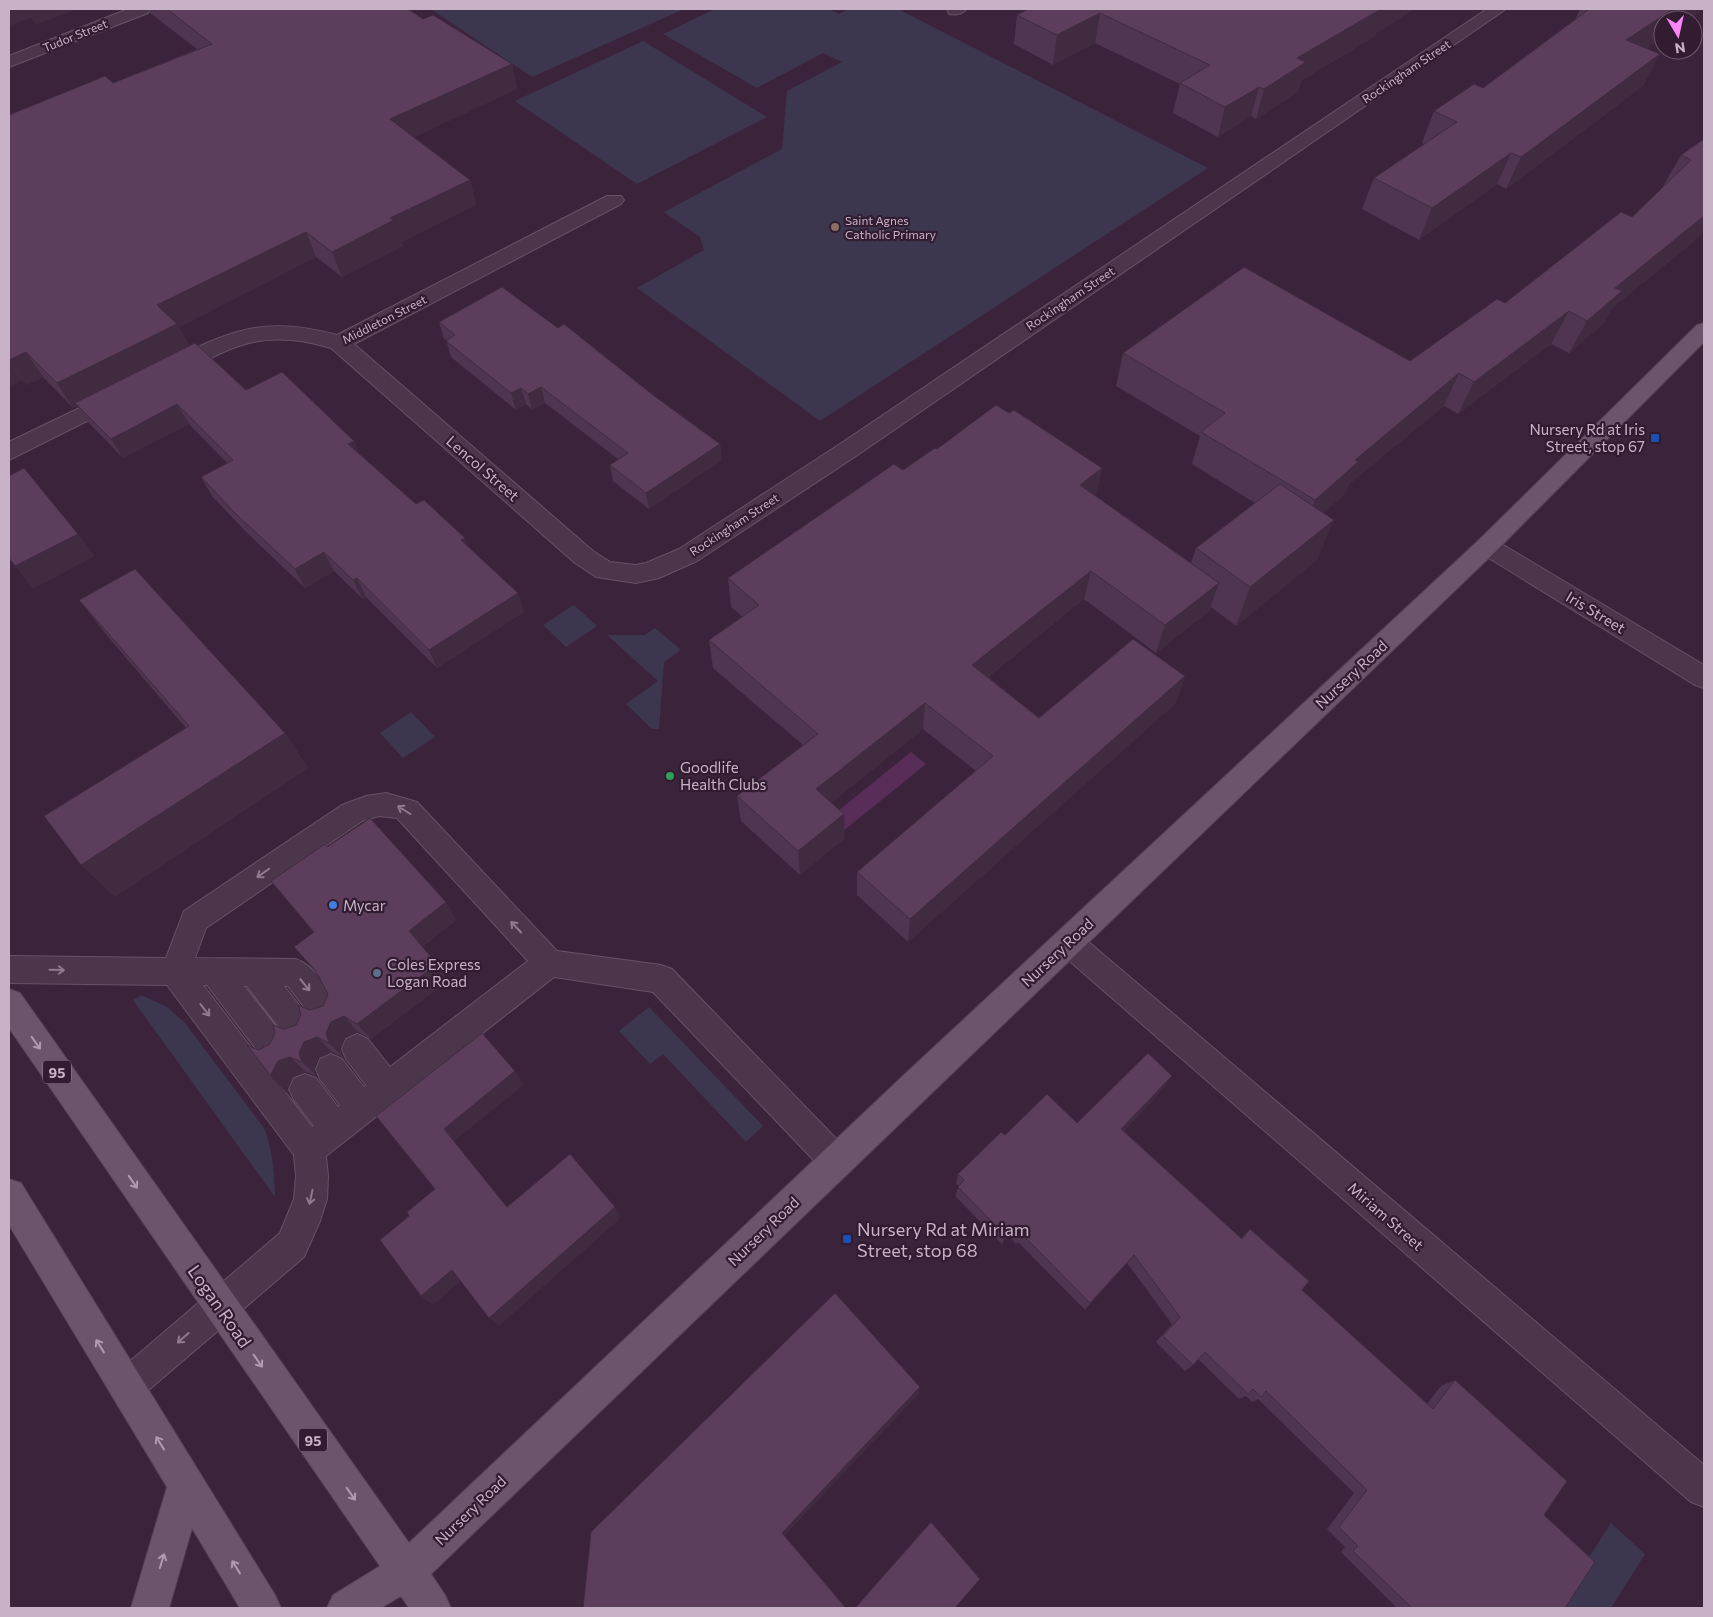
<svg xmlns="http://www.w3.org/2000/svg" width="1713" height="1617" font-family="Commissioner,sans-serif">
  <style>
    .green { fill: #3c364f }
    .water { fill: #582e59 }
    .lines { fill: none; stroke-linecap: round; stroke-linejoin: round }
    .minor-casing { stroke: #675267; stroke-width: 2 }
    .major-casing { stroke: #554055; stroke-width: 2 }
    .minor { fill: #4c364c; fill-rule: evenodd }
    .major { fill: #6c546c; fill-rule: evenodd }
    .wall { fill: #4f354f }
    .shaded-wall { fill: #402b40 }
    .building { fill: #5c3e5c; stroke: #402b40 }
    .oneway { stroke: #907a90 }
    .oneway2 { stroke: #b19ab1 }
    .education-dot { fill: #8d6e63; stroke: #311c31; stroke-width: 2 }
    .transit-dot { fill: #1a4fb4; stroke: #311c31; stroke-width: 2 }
    .leisure-dot { fill: #2e9e5b; stroke: #311c31; stroke-width: 2 }
    .shop-dot { fill: #3f7fe0; stroke: #311c31; stroke-width: 2 }
    .service-dot { fill: #5c6f8a; stroke: #311c31; stroke-width: 2 }
    .labels { text-anchor: middle; dominant-baseline: central; stroke-width: 4.5; stroke-linejoin: round; paint-order: stroke }
    .far-street-label { font-size: 12px; fill: #c8b2c8; stroke: #311c31 }
    .far-poi-label { font-size: 12px; fill: #c8b2c8; stroke: #311c31; text-anchor: start }
    .shield { fill: #311c31; stroke: #9b859b; stroke-width: 1 }
    .shield-label { font-size: 14px; font-weight: bold; fill: #c8b2c8 }
    .poi-label { font-size: 15px; fill: #c8b2c8; stroke: #311c31; text-anchor: start }
    .street-label { font-size: 15px; fill: #c8b2c8; stroke: #311c31 }
    .near-poi-label { font-size: 18px; fill: #c8b2c8; stroke: #311c31; text-anchor: start }
    .near-street-label { font-size: 18px; fill: #c8b2c8; stroke: #311c31 }
  </style>
  <rect width="100%" height="100%" fill="#3c233c"/>
  <!-- green -->
  <path class="green" d="M431,9H684L532,77Z
    M715,9H829L839,14L848,9H898L1208,168L820,421L637,288L704,250L700,237L664,212L782,149L787,91L842,62L823,53L757,88L663,34Z
    M643,41L767,117L637,184L515,101Z
    M574,605L597,626L566,647L543,625Z
    M655,628L681,650L664,662L659,729H652L626,704L658,681L607,635H645Z
    M411,712L435,737L403,758L380,733Z
    M141,995L167,1007L185,1023L264,1128C273,1151 274,1172 275,1197L133,1000Z
    M649,1007L763,1126L746,1142L663,1054L650,1064L619,1031Z
    M1611,1523L1645,1554L1611,1608H1556Z"/>
  <!-- water -->
  <path class="water" d="M911,752L926,764L795,870L781,857Z"/>
  <g class="lines">
    <defs>
      <path id="minor" d="M128,9H150L148,13L9,67V56Z
        M947,9H966C962,15 956,15 949,14Z
        M1487,9H1506L856,456L697,561L659,578L636,583L596,577L575,563L331,348C266,329 236,343 180,375L172,377L164,375L161,370L164,365C227,330 265,315 337,335L607,196H621L624,200L621,204L354,344L593,551L610,562L636,565L646,563L679,549L840,444Z
        M115,391L123,393L126,398L123,403L9,460V442Z
        M1487,537L1495,540L1704,665V688L1695,685L1479,552L1475,546L1479,540Z
        M386,793L417,802L557,951L661,965L672,969L847,1150L852,1161L847,1172L836,1177L825,1172L653,992L554,977L326,1156L328,1176L327,1199L320,1221L304,1257L138,1399L126,1405L114,1399L108,1387L114,1375L280,1233L294,1199L296,1176L294,1155L167,985L9,983V956L166,958L184,911L342,805L366,796ZM379,816L397,818L528,961L390,1067L368,1039L357,1034L346,1039L342,1049L346,1059L366,1085L364,1087L342,1059L331,1054L320,1059L316,1069L320,1079L340,1105L338,1107L316,1078L305,1074L294,1078L289,1089L294,1100L314,1126L312,1127L203,985H207L263,1058L274,1063L285,1058L289,1048L285,1038L244,986H247L288,1039L299,1043L310,1039L314,1029L310,1019L284,986H288L314,1020L325,1024L336,1020L340,1010C332,992 315,966 296,959L195,958L206,928L362,821Z
        M1068,929L1078,933L1704,1465V1507L1691,1502L1058,951L1053,942L1058,933Z"/>
      <path id="major" d="M1704,323V342L1495,552L431,1574L445,1595L451,1608H409L401,1596L381,1608H327L333,1595L380,1566L9,1028V989L20,993L409,1543L905,1074L1479,540L1697,325Z
        M9,1179L21,1183L275,1595L281,1608H240L192,1528L169,1608H131L167,1487L9,1225Z"/>
    </defs>
    <!-- minor casing -->
    <use href="#minor" class="minor-casing"/>
    <!-- major casing -->
    <use href="#major" class="major-casing"/>
    <!-- minor -->
    <use href="#minor" class="minor"/>
    <!-- major -->
    <use href="#major" class="major"/>
  </g>
  <!-- wall -->
  <path class="wall" d="M149,9H408L423,19L512,64L517,89L414,137L470,180L476,205L401,242L403,246L342,277L316,257L179,327L189,346L246,390L354,441L359,454L416,504L468,547L518,593L524,612L437,668L366,597L363,599L334,571L305,588L246,532L212,496L201,477L227,463L189,424L123,458L88,422L77,406L73,408L43,377L26,385L22,380L9,386V115L113,83L197,49L150,13Z
    M1028,9H1414L1376,33L1375,36L1301,81L1298,92L1256,119L1251,116L1218,137L1173,113L1180,84L1095,43L1053,65L1014,44L1017,15Z
    M1580,9H1704L1663,20V36L1646,48L1644,85L1506,189L1497,184L1419,240L1362,209L1374,178L1424,144L1422,143L1434,111L1483,88L1575,20Z
    M1704,139L1697,239L1612,308L1603,324L1569,353L1551,344L1458,414L1444,406L1348,485L1345,494L1323,513L1317,560L1236,626L1211,607L1209,611L1156,653L1084,599L988,677L1039,718L1185,676L1176,703L908,942L857,895V872L976,771L923,729L832,802L845,838L800,875L741,821L737,796L803,745L713,668L709,640L743,617L731,607L728,578L903,470L1009,413L1102,468L1096,496L1191,563L1196,548L1255,503L1192,464L1200,436L1116,386L1123,353L1410,361L1505,303L1632,217L1662,188L1681,155Z
    M439,322L558,328L720,444L722,460L649,509L613,481L610,465L618,459L545,403L532,410L526,404L516,410L451,357L446,340L444,339Z
    M79,600L285,733L308,768L115,897L81,865L186,728L109,638Z
    M327,847L446,902L456,920L422,947L437,964L448,981L371,1039L358,1032L345,1037L340,1048L344,1058L332,1052L319,1057L314,1068L317,1076L306,1072L293,1076L287,1088L289,1095L274,1080L259,1050L270,1044L284,1029L296,1025L310,1010L323,1006L328,994L317,973L294,947L314,933L271,881Z
    M1165,1087L1124,1131L1241,1238L1250,1229L1302,1290L1427,1404L1441,1386L1455,1380L1544,1515L1565,1608H1397L1341,1552L1345,1547L1327,1529L1354,1493L1258,1399L1252,1402L1246,1396L1239,1399L1198,1359L1193,1365L1185,1371L1156,1342L1172,1324L1127,1263L1085,1310L1018,1242L1016,1244L1009,1236L1002,1244L955,1196L959,1186L956,1184L958,1174L1005,1135L1077,1123Z"/>
  <!-- shaded-wall -->
  <path class="shaded-wall" d="M9,9H78L35,25L31,18L9,26Z
    M1381,9H1414L1376,33L1375,36L1301,81L1298,92L1256,119L1264,89L1297,58Z
    M1673,9H1704L1687,20H1663V36L1610,71L1626,40Z
    M1100,13L1095,43L1053,65L1057,35Z
    M1660,54L1644,85L1506,189L1521,157Z
    M512,64L517,89L398,145L390,119Z
    M1259,87L1251,116L1218,137L1225,107Z
    M1511,153L1497,184L1419,240L1432,208Z
    M470,180L476,205L401,242L403,246L342,277L332,252L390,218Z
    M1704,216V231L1697,239L1612,308L1603,324L1569,353L1587,321L1615,288Z
    M306,232L316,257L179,327L190,349L75,403L77,406L73,408L57,383L157,305Z
    M1569,311L1551,344L1458,414L1474,382Z
    M26,352L43,377L26,385L9,360Z
    M9,361L22,380L9,386Z
    M1459,373L1444,406L1348,485L1345,494L1302,532L1315,500L1355,460Z
    M541,387L545,403L532,410L528,394Z
    M521,388L526,404L516,410L511,393Z
    M177,404L189,424L123,458L111,439Z
    M354,441L362,461L348,444Z
    M720,444L722,460L649,509L646,493Z
    M1102,468L1096,498L1080,485Z
    M1334,520L1317,560L1236,626L1250,587Z
    M78,534L95,556L33,589L15,566Z
    M465,538L472,557L461,540Z
    M324,552L334,571L305,588L295,569Z
    M1091,571L1084,599L969,692L972,665Z
    M357,578L366,597L363,599L353,580Z
    M1219,583L1209,611L1156,653L1165,625Z
    M518,593L524,612L437,668L429,650Z
    M1185,676L1176,703L908,942L910,919Z
    M925,703L923,729L817,814L816,789Z
    M285,733L308,768L115,897L81,865Z
    M844,814L845,838L800,875L798,851Z
    M446,902L456,920L420,948L409,931Z
    M437,964L448,981L371,1039L357,1024Z
    M344,1016L358,1032L345,1037L340,1048L344,1058L329,1043L326,1033L331,1022Z
    M317,1037L332,1052L319,1057L314,1068L317,1076L302,1062L299,1053L304,1042Z
    M290,1057L306,1072L293,1076L287,1088L289,1095L274,1080L271,1074L278,1061Z
    M515,1071L524,1085L454,1141L516,1218L444,1129Z
    M1172,1076L1165,1087L1116,1140L1121,1129Z
    M615,1207L621,1218L499,1326L489,1318Z
    M1013,1228L1009,1236L1002,1244L1005,1235Z
    M1134,1255L1127,1263L1085,1310L1090,1303Z
    M452,1270L462,1280L433,1305L421,1296Z
    M920,1387L919,1394L785,1535L782,1533Z"/>
  <!-- building -->
  <path class="building" d="M167,9H408L423,19L433,15L512,64L390,119L470,180L390,218L394,220L332,252L306,232L157,305L177,324L57,383L26,352L9,360V115L105,76L113,83L212,44Z
    M1028,9H1381L1297,58L1306,62L1264,89L1259,87L1225,107L1180,83L1210,65L1100,13L1057,35L1017,15Z
    M1585,9H1673L1626,40L1660,54L1521,157L1511,153L1432,208L1374,178L1457,122L1434,111L1474,84L1483,88L1588,10Z
    M1704,139V216L1615,288L1622,291L1587,321L1569,311L1474,382L1459,373L1355,460L1358,462L1315,500L1201,432L1225,413L1123,353L1244,267L1410,361L1497,299L1505,303L1621,212L1632,217L1691,160L1681,155Z
    M502,287L558,328L564,324L653,395L720,444L646,493L610,465L628,453L541,387L528,394L521,388L511,393L446,341L455,335L439,322Z
    M195,343L246,390L282,372L354,441L348,444L416,504L424,500L465,538L461,540L518,593L429,650L357,578L353,580L324,552L295,569L235,513L201,477L233,460L177,404L111,439L75,403Z
    M996,405L1009,413L1014,410L1102,468L1080,485L1219,583L1165,625L1091,571L972,665L1039,718L1133,639L1185,676L910,919L857,872L993,756L925,703L816,789L844,814L798,851L737,796L818,734L709,640L759,605L728,578L894,464L903,470L935,448L937,449Z
    M24,468L78,534L15,566L9,558V476Z
    M1280,484L1334,520L1250,587L1196,548Z
    M135,569L285,733L81,865L44,816L189,726L79,600Z
    M370,818L446,902L409,931L437,964L357,1024L344,1016L331,1022L326,1033L329,1043L317,1037L304,1042L299,1053L302,1062L290,1057L278,1061L271,1074L274,1080L247,1045L259,1050L270,1044L275,1033L273,1025L284,1029L296,1025L301,1014L298,1005L310,1010L323,1006L328,994L315,970L294,947L314,932L271,881L325,844L327,847Z
    M482,1033L515,1071L444,1129L507,1207L570,1154L615,1207L489,1318L452,1270L421,1296L380,1240L409,1216L407,1212L435,1189L376,1116Z
    M1148,1053L1172,1076L1121,1129L1242,1239L1250,1229L1309,1281L1302,1290L1433,1409L1455,1380L1567,1481L1544,1515L1595,1562L1565,1608H1412L1353,1551L1358,1546L1339,1527L1367,1490L1266,1391L1261,1397L1253,1389L1248,1394L1205,1352L1193,1365L1163,1336L1180,1317L1134,1255L1090,1303L1022,1234L1020,1236L1013,1228L1005,1235L958,1187L964,1180L958,1174L1001,1132L1005,1135L1047,1094L1077,1123Z
    M835,1293L920,1387L782,1533L846,1608H583L591,1532Z
    M931,1522L980,1579L955,1608H855Z"/>
  <!-- one-way arrows -->
  <defs><path id="oneway-shaft" d="M-6 0H5M1.5-3L5.5 0L1.5 3" fill="none" stroke-width="1.6" stroke-linecap="round" stroke-linejoin="round" transform="scale(1.25)"/></defs>
  <g class="oneway">
    <use href="#oneway-shaft" transform="translate(404 810) rotate(-148)"/>
    <use href="#oneway-shaft" transform="translate(263 873) rotate(145)"/>
    <use href="#oneway-shaft" transform="translate(516 927) rotate(-133)"/>
    <use href="#oneway-shaft" transform="translate(57 970) rotate(1)"/>
    <use href="#oneway-shaft" transform="translate(305 985) rotate(51)"/>
    <use href="#oneway-shaft" transform="translate(205 1010) rotate(52)"/>
    <use href="#oneway-shaft" transform="translate(311 1197) rotate(102)"/>
    <use href="#oneway-shaft" transform="translate(183 1338) rotate(139)"/>
  </g>
  <g class="oneway2">
    <use href="#oneway-shaft" transform="translate(36 1043) rotate(55)"/>
    <use href="#oneway-shaft" transform="translate(133 1182) rotate(55)"/>
    <use href="#oneway-shaft" transform="translate(100 1346) rotate(-122)"/>
    <use href="#oneway-shaft" transform="translate(258 1361) rotate(55)"/>
    <use href="#oneway-shaft" transform="translate(160 1443) rotate(-122)"/>
    <use href="#oneway-shaft" transform="translate(351 1494) rotate(55)"/>
    <use href="#oneway-shaft" transform="translate(162 1561) rotate(-73)"/>
    <use href="#oneway-shaft" transform="translate(236 1567) rotate(-122)"/>
  </g>
  <!-- markers -->
  <circle class="education-dot" cx="835" cy="227" r="5"/>
  <g class="transit-dot">
    <rect x="1650" y="433" width="10" height="10" rx="2.5"/>
    <rect x="842" y="1234" width="10" height="10" rx="2.5"/>
  </g>
  <circle class="leisure-dot" cx="670" cy="776" r="5"/>
  <circle class="shop-dot" cx="333" cy="905" r="5"/>
  <circle class="service-dot" cx="377" cy="973" r="5"/>
  <g class="labels">
    <!-- far-street labels -->
    <g class="far-street-label">
      <text transform="translate(75 35) rotate(-22)">Tudor Street</text>
      <text transform="translate(1406 71) rotate(-34)">Rockingham Street</text>
      <text transform="translate(1070 298) rotate(-34)">Rockingham Street</text>
      <text transform="translate(384 319) rotate(-27)">Middleton Street</text>
      <text transform="translate(734 524) rotate(-33)">Rockingham Street</text>
    </g>
    <!-- far-poi labels -->
    <g class="far-poi-label">
      <text x="845" y="220">Saint Agnes<tspan x="845" dy="14">Catholic Primary</tspan></text>
    </g>
    <!-- shield labels -->
    <g class="shield">
      <rect x="43" y="1060.5" width="28" height="23" rx="4"/>
      <rect x="299" y="1428.5" width="28" height="23" rx="4"/>
    </g>
    <g class="shield-label">
      <text x="57" y="1072">95</text>
      <text x="313" y="1440">95</text>
    </g>
    <!-- poi labels -->
    <g class="poi-label">
      <text x="1645" y="429" text-anchor="end">Nursery Rd at Iris<tspan x="1645" dy="17">Street, stop 67</tspan></text>
      <text x="680" y="767">Goodlife<tspan x="680" dy="17">Health Clubs</tspan></text>
      <text x="343" y="905">Mycar</text>
      <text x="387" y="964">Coles Express<tspan x="387" dy="17">Logan Road</tspan></text>
    </g>
    <!-- street labels -->
    <g class="street-label">
      <text transform="translate(483 468) rotate(41)">Lencol Street</text>
      <text transform="translate(1596 612) rotate(31)">Iris Street</text>
      <text transform="translate(1351 674) rotate(-43)">Nursery Road</text>
      <text transform="translate(1057 952) rotate(-43)">Nursery Road</text>
      <text transform="translate(1386 1216) rotate(41)">Miriam Street</text>
      <text transform="translate(763 1231) rotate(-44)">Nursery Road</text>
      <text transform="translate(470 1510) rotate(-44)">Nursery Road</text>
    </g>
    <!-- near-poi labels -->
    <g class="near-poi-label">
      <text x="857" y="1229">Nursery Rd at Miriam<tspan x="857" dy="21">Street, stop 68</tspan></text>
    </g>
    <!-- near-street labels -->
    <g class="near-street-label">
      <text transform="translate(220 1306) rotate(55)">Logan Road</text>
    </g>
  </g>
  <!-- border -->
  <rect width="1713" height="1617" fill="none" stroke="#c8b2c8" stroke-width="20"/>
  <!-- north arrow -->
  <g transform="translate(1678 35) rotate(171)"><circle r="24" fill="#311c31" stroke="#6d586d"/>
  <path d="M0-4L9 19L0 12L-9 19Z" fill="#f986f7"/>
  <text y="-8" font-size="14" font-weight="bold" text-anchor="middle" fill="#c8b2c8">N</text>
  </g>
</svg>
